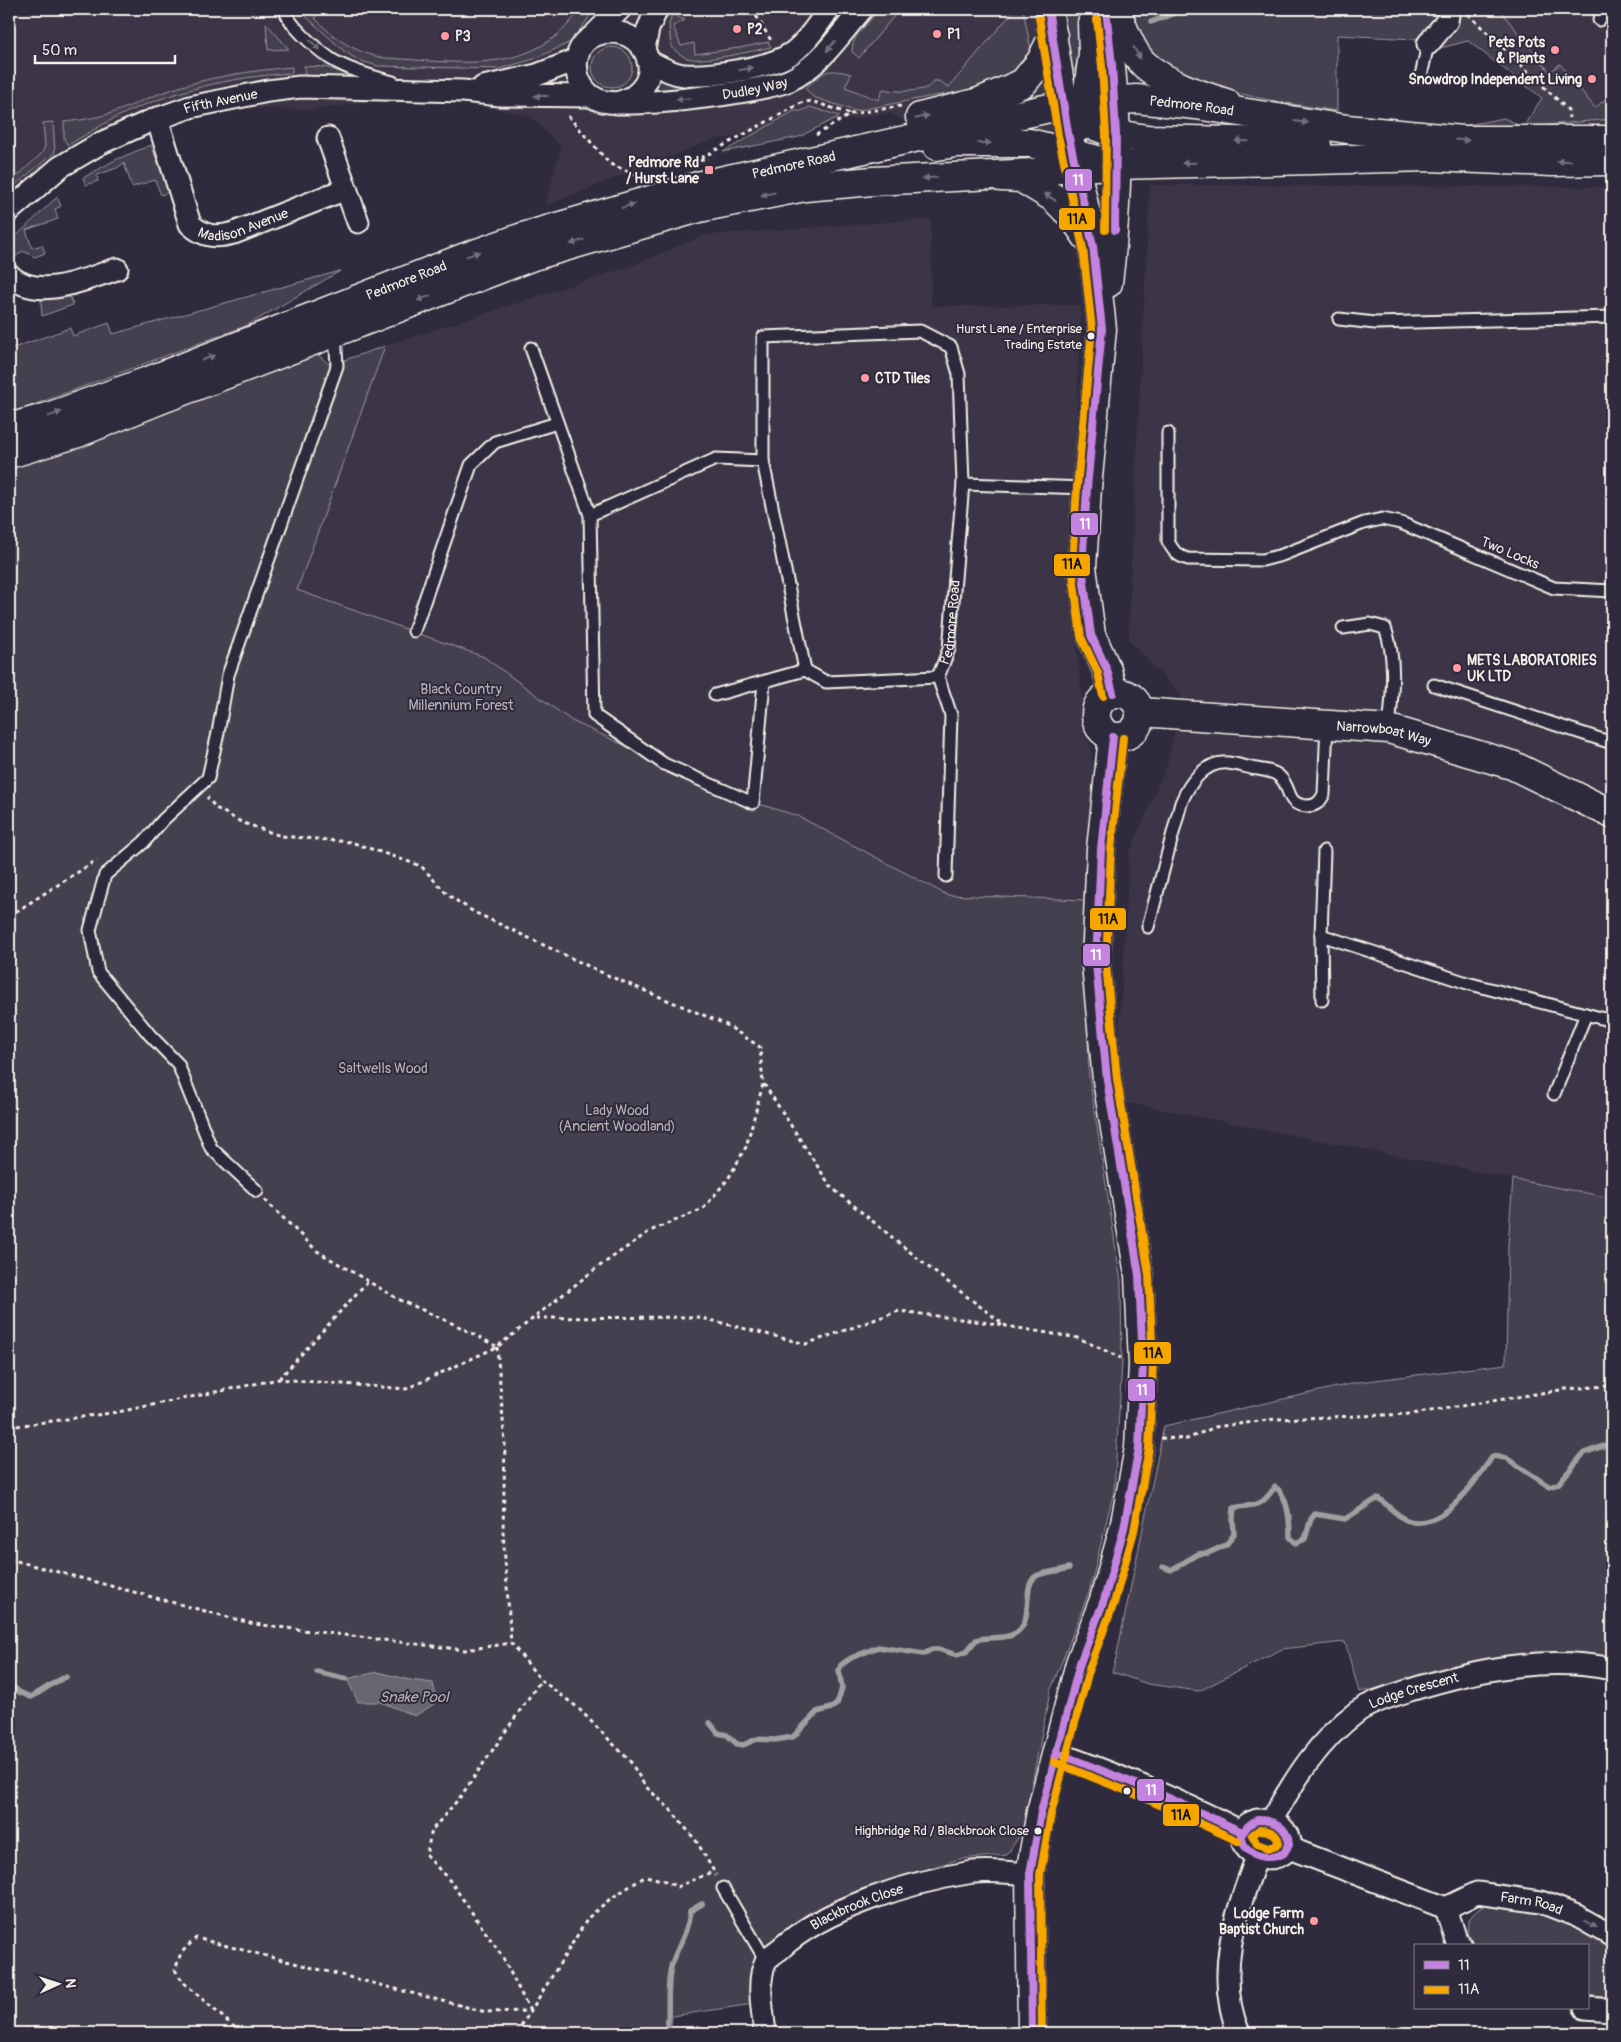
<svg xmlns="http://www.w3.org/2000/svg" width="1621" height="2042" font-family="Pangolin,sans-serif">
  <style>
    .built { fill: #3b3647 }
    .green { fill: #454050; stroke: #9c989c }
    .water { fill: #6a6670; stroke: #a19ea0 }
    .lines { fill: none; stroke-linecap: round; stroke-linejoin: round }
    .stream { stroke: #a19ea0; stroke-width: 5.5 }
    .lane-casing { stroke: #f4f1e8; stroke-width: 15 }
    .street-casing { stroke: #f4f1e8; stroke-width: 25 }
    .secondary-casing { stroke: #f4f1e8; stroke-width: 31 }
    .highway-casing { stroke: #f4f1e8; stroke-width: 31 }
    .path { stroke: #f4f1e8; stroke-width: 3; stroke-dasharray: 4 4; stroke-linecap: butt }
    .lane { stroke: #2f2a3d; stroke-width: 11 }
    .street { stroke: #2f2a3d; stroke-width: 21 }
    .secondary { stroke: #2f2a3d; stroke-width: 28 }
    .highway { stroke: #2f2a3d; stroke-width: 28 }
    .bus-1-casing { stroke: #2f2a3d; stroke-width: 11 }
    .bus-2-casing { stroke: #2f2a3d; stroke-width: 11 }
    .bus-1 { stroke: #c483df; stroke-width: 8 }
    .bus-2 { stroke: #f7a600; stroke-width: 8 }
    .oneway { fill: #747079 }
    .poi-dot { fill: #ff9aa2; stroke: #2f2a3d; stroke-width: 2 }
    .bus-dot { fill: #f4f1e8; stroke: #2f2a3d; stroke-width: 2 }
    .labels { text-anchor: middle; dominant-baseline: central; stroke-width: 4; stroke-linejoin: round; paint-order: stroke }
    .bus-label { font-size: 13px; fill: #f4f1e8; stroke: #2f2a3d; text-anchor: end }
    .poi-label { font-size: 14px; font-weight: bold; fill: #f4f1e8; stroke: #2f2a3d; text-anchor: start }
    .street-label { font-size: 14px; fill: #f4f1e8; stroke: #2f2a3d }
    .park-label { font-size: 14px; fill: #b7b3b3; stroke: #2f2a3d }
    .water-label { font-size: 15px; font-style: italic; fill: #b6b2b2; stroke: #2f2a3d }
    .line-badge { stroke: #2f2a3d; stroke-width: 2 }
    .badge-label { font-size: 14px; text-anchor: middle; font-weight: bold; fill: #fff }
    .pale-badge-label { font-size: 14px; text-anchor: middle; font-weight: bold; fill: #111 }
  </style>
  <rect width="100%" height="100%" fill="#2f2a3d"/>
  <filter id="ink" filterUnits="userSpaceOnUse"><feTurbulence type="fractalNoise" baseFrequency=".02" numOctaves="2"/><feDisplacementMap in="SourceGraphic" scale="10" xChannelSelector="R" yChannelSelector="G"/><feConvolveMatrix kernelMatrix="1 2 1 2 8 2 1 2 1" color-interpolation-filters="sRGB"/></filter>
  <g filter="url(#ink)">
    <!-- built -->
    <path class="built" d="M9,9H1072V77L1075,86L1048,156L968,161L890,113L782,131L712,140L545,206L561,147L530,116L488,107L483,86L312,110L219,108L143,128L9,209Z
      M1460,9H1612V152L1524,127L1542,98L1468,41Z
      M1150,185L1612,187V1198L1124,1102L1118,1056L1129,854L1168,762L1182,697L1129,640L1130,583Z
      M931,219V306L1081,305L1070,591L1082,695L1094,770L1099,789L1085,918L947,895L265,615L360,354L631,266L705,235Z"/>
    <!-- green -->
    <path class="green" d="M301,9H323L315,18C335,40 356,53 385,58C438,60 503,73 549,41C562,33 571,20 582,9H591L588,19L571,42L534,59L499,69L378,66L358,60L344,51L302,13Z
      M673,9H678L675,16L685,20L673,26L681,46L694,43L695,54L739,48L768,42L771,47C753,51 703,63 687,58C681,56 676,51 671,47L669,25Z
      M880,9H900L859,58L852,52L853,43L857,35Z
      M1015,9H1023L1031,50L1028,59L1010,76L984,88L928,97L855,111L813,97L805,88C826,72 824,67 851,74L845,87L878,100L883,89C892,92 920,92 928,87C930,86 932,83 933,81H939L949,87Z
      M1065,9H1080L1082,58L1078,59L1072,77L1065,35Z
      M1130,9H1438L1437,17L1428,31L1415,39L1337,35V111C1287,103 1236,97 1189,77C1182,74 1172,71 1165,67C1146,54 1136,29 1130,9Z
      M1459,9H1499L1550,72L1560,64L1595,108L1612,94V119L1524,127L1462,126L1504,118L1523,127L1542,98L1468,41L1440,48L1454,26Z
      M266,23L289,49L268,50Z
      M592 67a20 20 0 1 1 40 0a20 20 0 1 1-40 0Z
      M304,66L325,67L361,79L330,76L305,77Z
      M292,67V73C231,77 170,91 115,118C99,126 84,136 68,145L64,139V122C83,120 102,117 120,110C136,104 151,96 167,91C207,77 250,71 292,67Z
      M775,71L777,76L728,86L652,92L657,76Z
      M810,107L840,116L799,137L723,152L794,111H801Z
      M53,122L55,152L9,190V184L42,153L45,146L43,123Z
      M151,145L169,192L161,195L155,180L132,187L124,163L117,168L97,175L98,181L86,185L83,178L115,160Z
      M57,197L61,206L55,209L58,219L26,230L32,248L42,245L45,253L35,257L23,251L9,262V243Z
      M340,271L248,325L9,414V336L13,348L70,328L73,336L109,323L113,334Z
      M70,297L73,305L42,316L41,300Z
      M385,346L297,590L484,657L572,721L736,797L798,816L947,895L1086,900L1085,918L1089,1075L1121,1282L1122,1365L1114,1491L1089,1592L1050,1692L1023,1830L1007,1855L959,1859L859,1890L807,1914L777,1938L759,1957L753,2004L672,2016L670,2033H9V463L317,354L330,365Z
      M1513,1179L1612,1198V1661L1536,1656L1359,1692L1345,1642L1282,1649L1199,1691L1148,1684L1112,1672L1116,1658L1164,1426L1359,1382L1506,1364L1508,1244Z
      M1487,1904L1532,1909L1596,1938L1612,1952V1995L1603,1997L1587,1995V1946H1472L1468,1943C1466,1922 1467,1915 1487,1904Z"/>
    <!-- water -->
    <path class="water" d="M377,1672L410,1680L433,1683L437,1702L415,1716L381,1702H358L347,1679Z"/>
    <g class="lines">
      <!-- stream -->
      <path class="stream" d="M1370,9H1377
        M1151,22L1187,9
        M1163,1567L1171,1570L1198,1554L1208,1553L1226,1545L1234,1534L1233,1518L1234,1508C1258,1503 1259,1509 1275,1487C1288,1495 1290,1522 1290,1537L1296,1543L1305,1539L1311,1519L1315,1514L1345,1519L1378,1498C1386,1503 1400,1519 1409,1521C1445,1530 1475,1481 1493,1456L1506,1458L1550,1487L1558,1484L1584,1453L1612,1443
        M317,1672L347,1679
        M9,1683L19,1692L31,1697C43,1691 53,1682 66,1677
        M710,1723L718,1733L727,1735L737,1744L743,1745L757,1739L775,1740L793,1737L817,1712L831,1708L837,1704L842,1688L839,1670L841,1665L851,1658L878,1647L924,1654L932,1649H938L957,1655L966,1652L976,1640C988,1636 1003,1640 1014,1634C1037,1622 1019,1584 1038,1575C1047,1572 1059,1571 1069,1568
        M667,2033C670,2011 666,1989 671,1967C677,1946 688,1934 690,1911L702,1904"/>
      <defs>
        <g id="lane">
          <path d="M285,9C287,24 318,50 331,59C348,70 374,77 393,82"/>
          <path d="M1599,20L1612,9"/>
          <path d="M1421,76L1428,44"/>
          <path d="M1339,319L1375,323L1612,317"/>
          <path d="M531,348L590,515L716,459L763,461V337L920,331L951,347L959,374L963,484L1087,488"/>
          <path d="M1168,433V541C1173,551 1177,556 1188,559L1263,560L1282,555L1364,523L1382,519L1401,523L1554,588L1612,591"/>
          <path d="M763,461L805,670L826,682L938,677"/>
          <path d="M590,515L594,715L664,764L753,803L764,682"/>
          <path d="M1343,628L1370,624L1385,628C1397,659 1392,696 1389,729"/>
          <path d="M414,631L471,465L495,442L557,423"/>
          <path d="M1434,685L1612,743"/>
          <path d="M715,695L805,670"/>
          <path id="s1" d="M946,876L951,715L938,677L949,649L963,484"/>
          <path d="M1148,927L1181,803C1189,783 1205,761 1228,763C1236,764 1244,766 1251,768C1261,770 1273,770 1280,777C1292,788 1285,805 1307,806C1316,806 1320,802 1324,794L1327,724"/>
          <path d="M1321,935L1467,983L1612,1021"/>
          <path d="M1322,1000L1321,935L1324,851"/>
          <path d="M1554,1094L1586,1014"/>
          <path d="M257,1191L211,1148L178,1064L150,1035L98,972L90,930L105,875L144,842L163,820L208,778L218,733L228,675L337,366L335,333"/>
          <path d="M723,1888L766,1961"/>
        </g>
        <g id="street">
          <path d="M593,36L620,9"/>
          <path d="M1428,44L1447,21L1449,9"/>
          <path d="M644,49L648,29L657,9"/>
          <path d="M648,61C659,66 671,74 684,75C709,77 771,68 792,53C807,42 818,24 829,9"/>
          <path d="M483,87L537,75L576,60"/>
          <path id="s2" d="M617,103C623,101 630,99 635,95C669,69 636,19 596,35C567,46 572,90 599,100C624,110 764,92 790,80C821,65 840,34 862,9"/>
          <path id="s3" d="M157,118L190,224C204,237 216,238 234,233L346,189"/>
          <path d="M328,138L358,222"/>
          <path id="s4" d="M9,211L60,167L101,143L148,122L190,107L268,91L300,87L463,91L500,95L590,96"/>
          <path d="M9,275C38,302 85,279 117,269"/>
          <path d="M1057,1753C1120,1776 1182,1801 1242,1832"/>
          <path d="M1257,1820C1264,1820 1270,1820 1276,1823C1289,1831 1296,1849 1279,1856C1251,1867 1223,1830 1257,1820Z"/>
          <path id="s5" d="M1271,1821C1295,1779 1318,1741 1357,1712C1372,1701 1393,1696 1410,1690C1475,1670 1544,1655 1612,1669"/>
          <path id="s6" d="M1289,1848L1446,1908L1477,1893L1541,1902L1577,1916L1612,1936"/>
          <path d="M1446,1908L1456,1940L1461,1946"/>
          <path d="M1585,2008L1612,2010"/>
          <path id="s7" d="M765,2033C763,2013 756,1980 766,1961C768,1957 776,1952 780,1949C824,1908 914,1881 973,1872C991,1870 1012,1873 1030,1874"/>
          <path d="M1239,2033C1214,1976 1236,1911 1257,1857"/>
        </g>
        <g id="secondary">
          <path d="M1048,9L1068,133L1093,246L1102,329L1087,488L1082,567L1091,635L1107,670L1113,693"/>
          <path d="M1106,9C1109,51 1114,92 1116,134C1118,185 1114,233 1108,283"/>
          <path d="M1116,9C1122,25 1131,53 1145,65C1167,84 1198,94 1226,103"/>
          <path d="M1083,126L1093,54L1092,23"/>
          <path d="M1001,177L1021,178L1054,198L1073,217L1087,237"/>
          <circle cx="1118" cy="715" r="22"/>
          <path id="s8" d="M1140,712L1389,729L1512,765L1612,814"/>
          <path d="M1032,2033L1030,1874L1041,1812L1080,1663L1104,1600L1124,1528L1139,1448L1143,1364L1139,1275L1107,1080L1096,964L1101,849L1113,737"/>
        </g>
        <g id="highway">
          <path d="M1063,105L1084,122L1116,134L1147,139L1283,142L1317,145"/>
          <path d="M920,117L979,102L1023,83L1041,61L1053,36"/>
          <path d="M937,146L956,143H1030L1094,159"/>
          <path id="s9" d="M9,428L48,417L148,381L463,258L523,237L702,185L1063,105L1136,99L1196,105L1347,129L1462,140H1612"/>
          <path d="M9,454L78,433L157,401L533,256L699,208L805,187L873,181L1032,173L1075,167L1116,165L1430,157L1552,162L1612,161"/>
        </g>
      </defs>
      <!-- lane casing -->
      <use href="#lane" class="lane-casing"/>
      <!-- street casing -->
      <use href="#street" class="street-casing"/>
      <!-- secondary casing -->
      <use href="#secondary" class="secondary-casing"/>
      <!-- highway casing -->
      <use href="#highway" class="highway-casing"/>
      <!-- path -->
      <path class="path" d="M752,9L772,42
        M1468,14L1568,110L1569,118
        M568,116L610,164L645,178
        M816,135L851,114L901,106
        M701,158L801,103L811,101L850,114
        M692,162L708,159
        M9,916L97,860
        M764,1084L831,1187L932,1270L1006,1326L1078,1338L1121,1358
        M265,1200L317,1251L398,1299L456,1325L496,1346
        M536,1318L698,1317L806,1344L899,1311L1005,1325
        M497,1347L505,1444L503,1531L511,1643L541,1680L577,1707L630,1761L645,1786L670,1809L697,1842L716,1875
        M279,1379L367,1282
        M9,1427L118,1412L279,1379L406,1389L497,1347L594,1270L650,1231L703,1209L728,1179L746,1147L763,1084L760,1047L725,1024L607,975L474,912L448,895L421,866L351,842L281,836L241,822L216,808L207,797
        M1161,1438L1187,1439L1215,1427L1276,1419L1412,1414L1566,1389L1607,1386L1612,1387
        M9,1559L254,1624L465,1650L511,1643
        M530,2011L502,1956L451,1882L426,1855L432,1830L461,1796L541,1680
        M9,2031C33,2028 61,2024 85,2033
        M241,2033L184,1983L175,1970L181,1953L196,1938L486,2012L530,2011
        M517,2033L588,1918L610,1899L646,1876L665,1881L677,1887L714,1871"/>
      <!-- lane -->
      <use href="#lane" class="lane"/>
      <!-- street -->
      <use href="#street" class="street"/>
      <!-- secondary -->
      <use href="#secondary" class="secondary"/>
      <!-- highway -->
      <use href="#highway" class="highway"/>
      <defs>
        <path id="bus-1" d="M1048,9L1068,133L1093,246L1102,329L1087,488L1082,567L1091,635L1107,670L1113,693
          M1106,9L1112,65L1116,134L1115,230
          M1057,1753L1151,1790L1242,1832
          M1257,1820C1273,1820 1288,1826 1289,1845L1284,1853C1258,1868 1221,1838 1257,1820Z
          M1032,2033L1030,1874L1041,1812L1080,1663L1104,1600L1124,1528L1139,1448L1143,1364L1139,1275L1107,1080L1096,964L1101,849L1113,737"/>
        <path id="bus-2" d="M1096,10L1102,66L1106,134L1105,230
          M1038,11L1058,135L1083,248L1092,329L1077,487L1072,567L1081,637L1098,673L1103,696
          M1054,1762L1147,1799L1238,1841
          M1259,1830C1269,1830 1278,1833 1279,1844L1268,1848L1257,1844L1252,1835Z
          M1042,2033L1040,1875L1051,1814L1090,1666L1114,1603L1134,1531L1149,1448L1153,1364L1149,1275L1117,1079L1106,964L1111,850L1123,738"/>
      </defs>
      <!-- bus-1 casing -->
      <use href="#bus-1" class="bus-1-casing"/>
      <!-- bus-2 casing -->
      <use href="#bus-2" class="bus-2-casing"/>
      <!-- bus-1 -->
      <use href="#bus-1" class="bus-1"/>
      <!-- bus-2 -->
      <use href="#bus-2" class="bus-2"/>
    </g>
    <!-- one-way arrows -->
    <defs><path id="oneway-solid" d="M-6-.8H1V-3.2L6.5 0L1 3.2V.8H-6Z" transform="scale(1.25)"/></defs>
    <g class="oneway">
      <use href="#oneway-solid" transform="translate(315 45) rotate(42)"/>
      <use href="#oneway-solid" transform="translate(831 46) rotate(130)"/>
      <use href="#oneway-solid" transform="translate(1137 53) rotate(59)"/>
      <use href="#oneway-solid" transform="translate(746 69) rotate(-10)"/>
      <use href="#oneway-solid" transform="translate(541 96) rotate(-180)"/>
      <use href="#oneway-solid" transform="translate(683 99) rotate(176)"/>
      <use href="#oneway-solid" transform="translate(922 117) rotate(-13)"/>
      <use href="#oneway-solid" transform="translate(1301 122) rotate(9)"/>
      <use href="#oneway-solid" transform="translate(1462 140) rotate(3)"/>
      <use href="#oneway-solid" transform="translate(1242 141) rotate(-178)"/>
      <use href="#oneway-solid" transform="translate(984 143)"/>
      <use href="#oneway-solid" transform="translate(1564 161) rotate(179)"/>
      <use href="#oneway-solid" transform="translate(1189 163) rotate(178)"/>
      <use href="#oneway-solid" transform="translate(930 178) rotate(177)"/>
      <use href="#oneway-solid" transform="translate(768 194) rotate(169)"/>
      <use href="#oneway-solid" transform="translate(1050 197) rotate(-146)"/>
      <use href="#oneway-solid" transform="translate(628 206) rotate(-16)"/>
      <use href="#oneway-solid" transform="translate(577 242) rotate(163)"/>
      <use href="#oneway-solid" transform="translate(473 254) rotate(-20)"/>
      <use href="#oneway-solid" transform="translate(424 298) rotate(159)"/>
      <use href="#oneway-solid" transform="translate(208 358) rotate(-21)"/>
      <use href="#oneway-solid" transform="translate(55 414) rotate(-20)"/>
      <use href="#oneway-solid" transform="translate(1591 1924) rotate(30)"/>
    </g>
  </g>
  <!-- markers -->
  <g class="poi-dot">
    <circle cx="737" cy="29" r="5"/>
    <circle cx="937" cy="34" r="5"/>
    <circle cx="445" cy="36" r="5"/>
    <circle cx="1555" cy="50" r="5"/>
    <circle cx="1592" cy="79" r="5"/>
    <rect x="704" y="165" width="10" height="10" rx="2.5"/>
    <circle cx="865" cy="378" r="5"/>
    <circle cx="1457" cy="668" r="5"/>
    <circle cx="1314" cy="1921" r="5"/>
  </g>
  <g class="bus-dot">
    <circle cx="1091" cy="336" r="4.5"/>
    <circle cx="1127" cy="1791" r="4.5"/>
    <circle cx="1038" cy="1831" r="4.5"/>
  </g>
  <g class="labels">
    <!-- bus labels -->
    <g class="bus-label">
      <text x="1082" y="329">Hurst Lane / Enterprise<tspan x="1082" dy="16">Trading Estate</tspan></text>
      <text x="1029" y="1831">Highbridge Rd / Blackbrook Close</text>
    </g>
    <!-- poi labels -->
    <g class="poi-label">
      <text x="747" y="29">P2</text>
      <text x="947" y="34">P1</text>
      <text x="455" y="36">P3</text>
      <text x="1545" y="42" text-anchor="end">Pets Pots<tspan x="1545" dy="16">&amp; Plants</tspan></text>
      <text x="1582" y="79" text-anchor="end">Snowdrop Independent Living</text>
      <text x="699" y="162" text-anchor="end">Pedmore Rd<tspan x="699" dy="16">/ Hurst Lane</tspan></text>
      <text x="875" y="378">CTD Tiles</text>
      <text x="1467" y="660">METS LABORATORIES<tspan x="1467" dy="16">UK LTD</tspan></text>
      <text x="1304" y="1913" text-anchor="end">Lodge Farm<tspan x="1304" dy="16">Baptist Church</tspan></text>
    </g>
    <!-- street labels -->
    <g class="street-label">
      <text stroke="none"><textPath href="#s2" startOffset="364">Dudley Way</textPath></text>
      <text stroke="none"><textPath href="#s4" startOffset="242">Fifth Avenue</textPath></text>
      <text stroke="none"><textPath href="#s9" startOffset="1234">Pedmore Road</textPath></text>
      <text stroke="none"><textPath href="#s9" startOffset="829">Pedmore Road</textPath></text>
      <text stroke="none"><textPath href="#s3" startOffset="169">Madison Avenue</textPath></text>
      <text stroke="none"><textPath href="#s9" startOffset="424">Pedmore Road</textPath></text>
      <text transform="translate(1510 553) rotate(23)">Two Locks</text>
      <text stroke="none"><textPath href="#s1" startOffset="258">Pedmore Road</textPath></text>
      <text stroke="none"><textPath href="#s8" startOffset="245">Narrowboat Way</textPath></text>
      <text stroke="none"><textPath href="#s5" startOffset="201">Lodge Crescent</textPath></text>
      <text stroke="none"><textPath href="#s6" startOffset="258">Farm Road</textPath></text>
      <text stroke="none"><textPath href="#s7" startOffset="180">Blackbrook Close</textPath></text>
    </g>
    <!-- park labels -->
    <g class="park-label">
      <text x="461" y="689">Black Country<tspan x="461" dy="16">Millennium Forest</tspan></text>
      <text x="383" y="1068">Saltwells Wood</text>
      <text x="617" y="1110">Lady Wood<tspan x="617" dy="16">(Ancient Woodland)</tspan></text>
    </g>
    <!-- water labels -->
    <g class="water-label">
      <text x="414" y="1697">Snake Pool</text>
    </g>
  </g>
  <g class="line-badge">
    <rect x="1064" y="168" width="29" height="24" rx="5" fill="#c483df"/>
    <rect x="1058" y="207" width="38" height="24" rx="5" fill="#f7a600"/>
    <rect x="1070" y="512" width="29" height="24" rx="5" fill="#c483df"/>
    <rect x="1053" y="553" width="38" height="24" rx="5" fill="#f7a600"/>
    <rect x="1089" y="907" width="38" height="24" rx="5" fill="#f7a600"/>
    <rect x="1082" y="943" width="29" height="24" rx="5" fill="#c483df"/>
    <rect x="1133" y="1341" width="39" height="24" rx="5" fill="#f7a600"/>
    <rect x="1127" y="1378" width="29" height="24" rx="5" fill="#c483df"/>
    <rect x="1136" y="1778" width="29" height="24" rx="5" fill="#c483df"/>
    <rect x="1162" y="1803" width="38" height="24" rx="5" fill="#f7a600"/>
  </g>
  <g class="badge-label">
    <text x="1078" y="185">11</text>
    <text x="1085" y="529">11</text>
    <text x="1096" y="960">11</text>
    <text x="1142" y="1395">11</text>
    <text x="1151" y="1795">11</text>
  </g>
  <g class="pale-badge-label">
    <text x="1077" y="224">11A</text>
    <text x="1072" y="569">11A</text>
    <text x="1108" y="924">11A</text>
    <text x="1153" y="1358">11A</text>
    <text x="1181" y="1820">11A</text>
  </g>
  <!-- margin -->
  <rect width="1621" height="2042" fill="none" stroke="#2f2a3d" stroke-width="30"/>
  <rect x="15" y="15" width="1591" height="2012" fill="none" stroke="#f4f1e8" stroke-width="2" filter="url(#ink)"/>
  <!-- legend -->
  <rect x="1414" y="1944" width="175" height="65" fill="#2f2a3d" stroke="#7e7a81"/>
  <rect x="1424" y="1961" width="25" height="8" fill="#c483df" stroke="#7e7a81"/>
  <text x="1458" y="1970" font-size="15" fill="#f4f1e8">11</text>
  <rect x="1424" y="1986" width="25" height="8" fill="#f7a600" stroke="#7e7a81"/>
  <text x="1458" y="1994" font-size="15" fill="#f4f1e8">11A</text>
  <!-- north arrow -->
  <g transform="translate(58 1984) rotate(87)" stroke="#2f2a3d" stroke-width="4" paint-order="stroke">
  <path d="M0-4L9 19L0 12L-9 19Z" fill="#f4f1e8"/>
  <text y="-8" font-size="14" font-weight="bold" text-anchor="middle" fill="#f4f1e8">N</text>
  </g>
  <!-- scale -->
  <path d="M35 55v8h140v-8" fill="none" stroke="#f4f1e8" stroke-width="2.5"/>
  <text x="42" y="55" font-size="15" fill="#f4f1e8" stroke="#2f2a3d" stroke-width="4" paint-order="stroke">50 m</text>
</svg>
